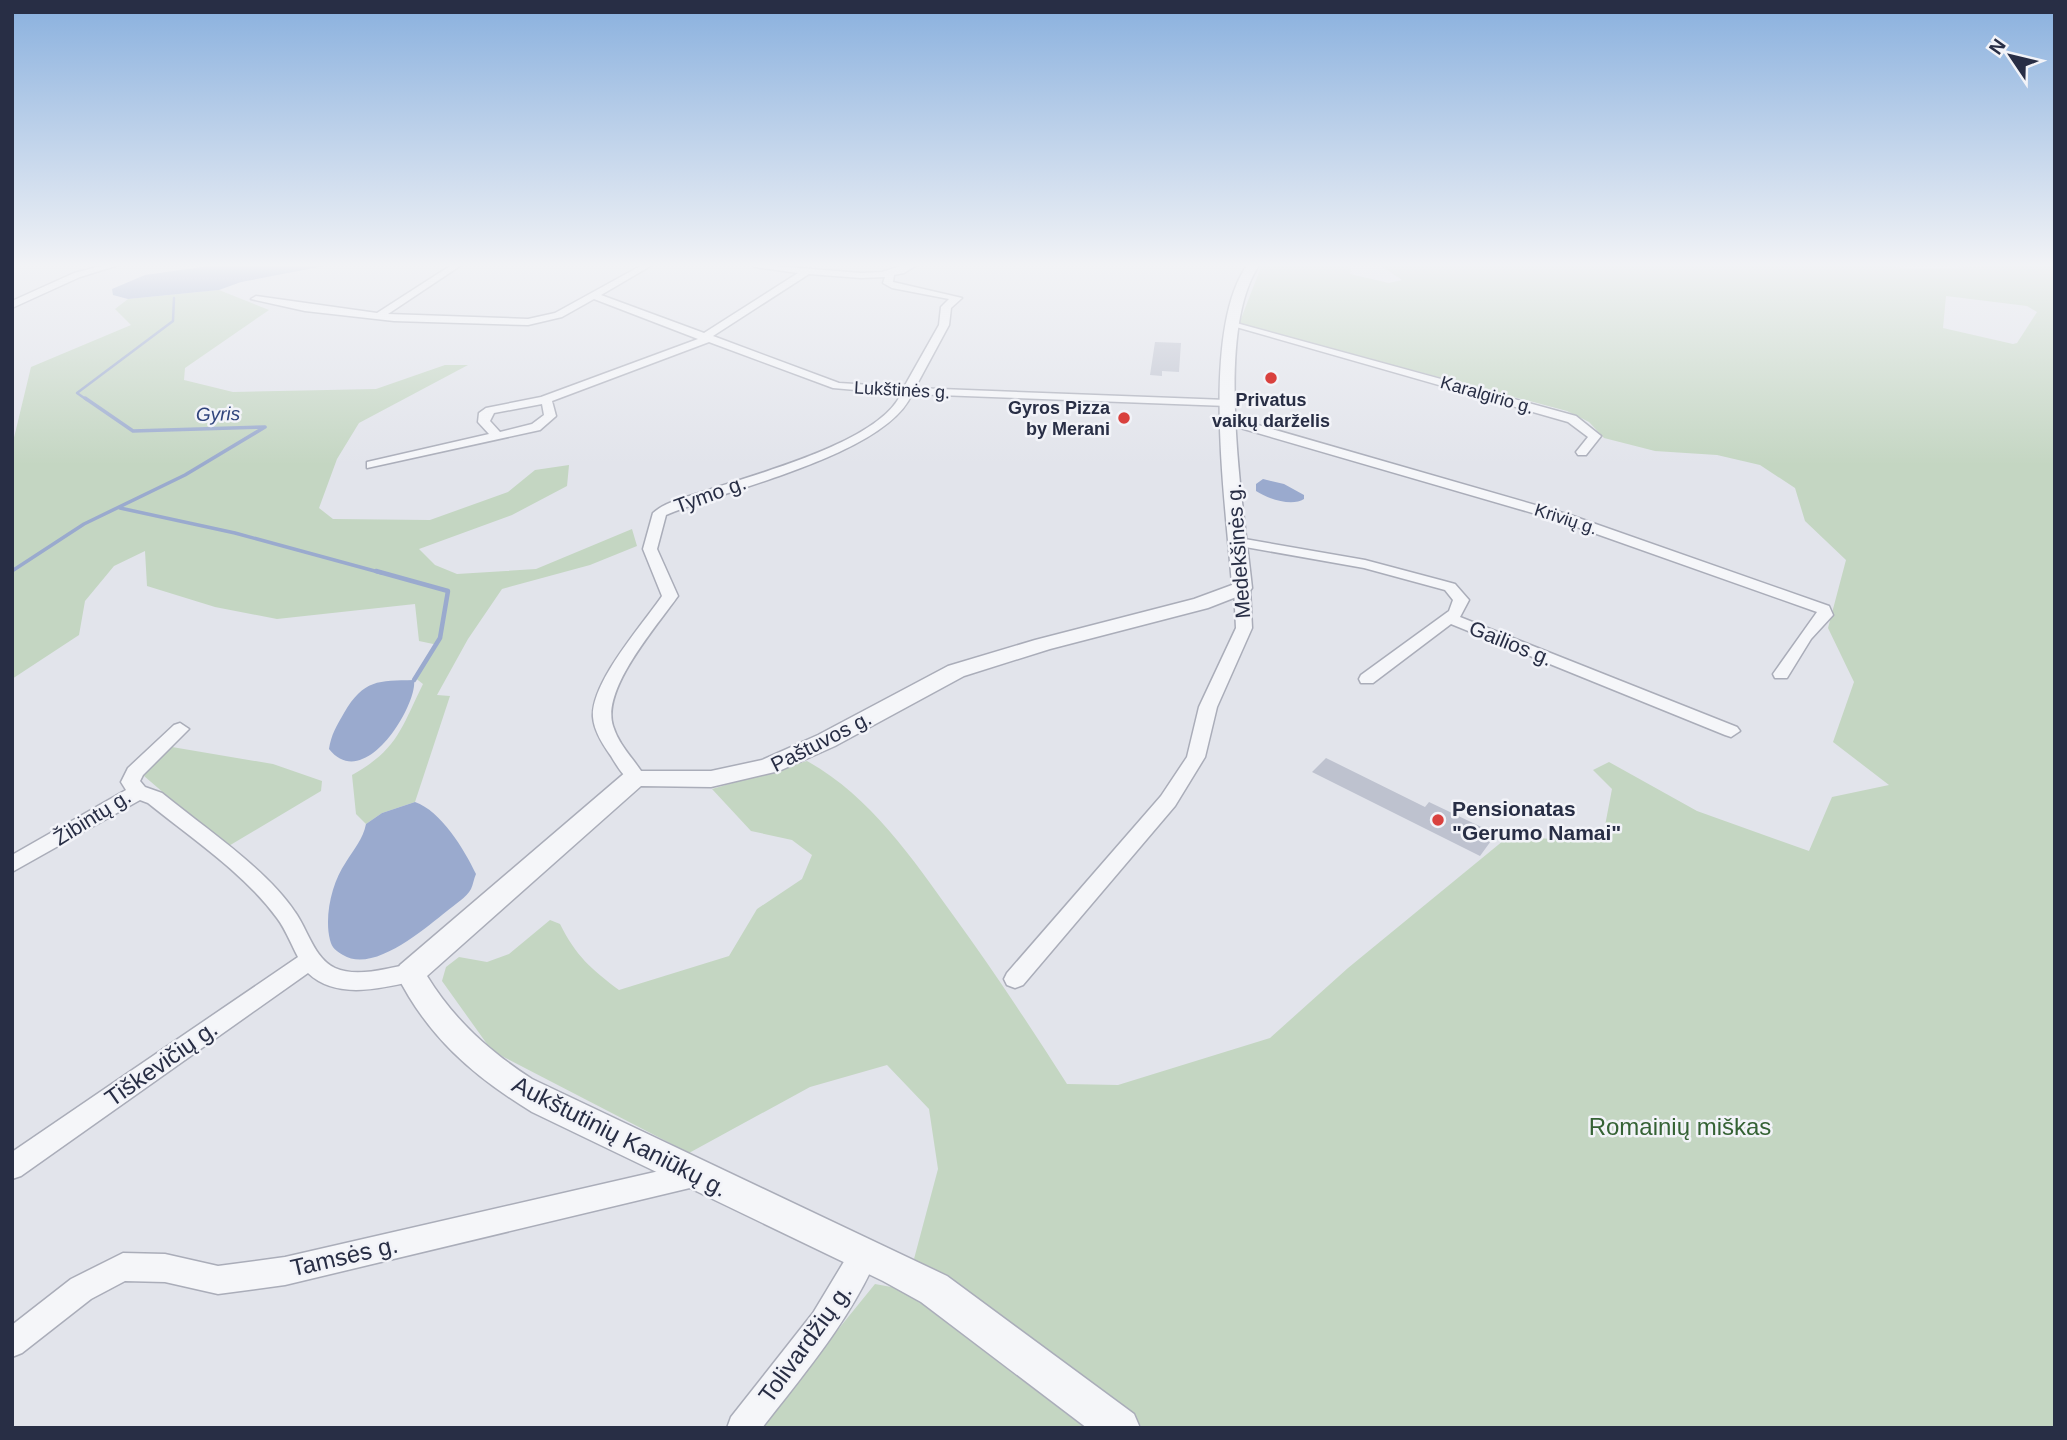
<svg xmlns="http://www.w3.org/2000/svg" width="2067" height="1440" font-family="Arial,sans-serif">
  <style>
    .green { fill: #c4d6c2; fill-rule: evenodd }
    .water { fill: #9aaace }
    .lines { fill: none; stroke-linecap: round; stroke-linejoin: round }
    .stream-far2 { stroke: #9aaace; stroke-width: 2.5 }
    .stream-far1 { stroke: #9aaace; stroke-width: 3.5 }
    .stream { stroke: #9aaace; stroke-width: 4.5 }
    .building { fill: #bec2cf }
    .minor-casing { stroke: #aaadb9; stroke-width: 3 }
    .tertiary-casing { stroke: #aaadb9; stroke-width: 3 }
    .minor { fill: #f5f6f9; fill-rule: evenodd }
    .tertiary { fill: #f5f6f9; fill-rule: evenodd }
    .poi-dot { fill: #d9413e; stroke: #f2f3f8; stroke-width: 2.5 }
    .labels { text-anchor: middle; dominant-baseline: central; stroke-width: 5; stroke-linejoin: round; paint-order: stroke }
    .far-street-label { font-size: 18px; fill: #282e45; stroke: #f2f3f8 }
    .far-poi-label { font-size: 18px; font-weight: bold; fill: #282e45; stroke: #f2f3f8 }
    .far-water-label { font-size: 19px; font-style: italic; fill: #2f447c; stroke: #f2f3f8 }
    .street-label { font-size: 21px; fill: #282e45; stroke: #f2f3f8 }
    .poi-label { font-size: 21px; font-weight: bold; fill: #282e45; stroke: #f2f3f8; text-anchor: start }
    .near-street-label { font-size: 24px; fill: #282e45; stroke: #f2f3f8 }
    .near-park-label { font-size: 24px; fill: #356234; stroke: #f2f3f8 }
  </style>
  <rect width="100%" height="100%" fill="#e2e4eb"/>
  <!-- green -->
  <path class="green" d="M1268,264H1351L1350,274L1389,283L1402,280L1378,264H1875L1913,269L2055,264V1428H1144L914,1259L938,1169L929,1109L887,1065L810,1087L689,1153L492,1051L442,981L446,967L459,957L487,962L509,954L550,920L560,924C576,956 591,969 619,990L729,956L757,909L802,879L812,855L792,840L751,831L712,789L807,761C869,795 913,859 953,915C993,970 1030,1026 1067,1084L1118,1085L1270,1038L1348,968L1509,836L1580,841L1604,831L1612,789L1593,770L1609,762L1697,811L1809,851L1832,797L1889,785L1833,742L1854,682L1828,628L1846,560L1805,521L1795,488L1760,465L1717,455L1655,451L1604,438L1589,422L1567,411L1239,324L1261,267ZM1946,296L2027,306L2037,312L2017,343L2013,344L1943,328Z
    M219,290L269,310L185,368L184,380L233,392L376,389L445,365H468L359,423L337,459L319,508L333,519L430,520L508,492L535,470L569,465L567,486L512,515L419,549L435,565L457,574L536,569L632,529L637,546L590,565L502,589L468,639L437,695L450,696L415,802L382,813L366,824L356,814L352,775C397,750 401,729 423,684L414,677L438,645L419,641L415,604L277,619L215,607L147,586L145,551L114,566L85,601L79,635L12,679V446L31,367L131,325L115,309L128,299Z
    M172,747L273,764L322,781L321,791L227,847L144,776V771Z
    M875,1284L902,1289L1085,1428H758Z"/>
  <!-- water -->
  <path class="water" d="M223,264H335L241,282L219,290L128,299L113,295L112,289L145,275Z
    M1263,479L1284,484L1304,495V499C1292,507 1268,499 1256,491V484Z
    M414,680C418,704 365,794 329,749C331,735 337,725 344,713C364,679 378,681 414,680Z
    M415,802C441,811 464,849 476,874C474,878 473,885 471,889C467,897 454,905 447,911C424,929 373,974 343,955C336,951 332,948 330,940C324,916 332,882 346,862C354,849 363,839 366,824L382,813Z"/>
  <g class="lines">
    <!-- stream-far2 -->
    <path class="stream-far2" d="M87,400L77,393L173,321L174,298"/>
    <!-- stream-far1 -->
    <path class="stream-far1" d="M120,508L235,533L382,573
      M12,571L84,524L185,475L265,427L133,431L85,398"/>
    <!-- stream -->
    <path class="stream" d="M376,571L448,591L440,638L414,680"/>
  </g>
  <!-- building -->
  <path class="building" d="M1155,342L1181,343L1179,372L1162,371V376L1150,375Z
    M1326,758L1425,807L1429,802L1496,834L1480,856L1312,772Z"/>
  <g class="lines">
    <defs>
      <path id="minor" d="M109,264H122L80,277L12,308V301L74,273Z
        M453,264H463L388,314L528,319L555,313L644,264H654L601,295L704,333L798,273L755,267L751,264L861,273L882,272L908,264H918L904,273L894,275L893,282L962,298L951,308L949,325L915,388L1227,400L1233,403L1227,406L912,394C886,455 727,489 666,515L657,549L678,596C657,626 601,689 613,726C619,746 635,760 645,777L636,783C625,780 617,766 611,756C603,745 594,731 593,717C591,682 643,624 662,596L643,549L653,513C665,502 687,497 702,492C752,475 879,443 901,394L833,388L709,342L552,401L556,416L540,430L367,468V462L489,434L478,422L479,413L486,408L541,397L698,339L594,299L562,317L528,325L394,321L305,311L251,299L256,296L377,313ZM809,274L861,278L885,277L883,283L892,288L949,299L941,307L939,325L904,387L839,383L713,336ZM542,404L544,415L532,424L500,432L490,421L494,413Z
        M1229,321L1576,416L1601,436L1586,455H1578L1576,452L1588,437L1568,422L1229,325Z
        M1227,416L1570,515L1829,606L1833,615L1811,639L1787,678H1775L1773,674L1817,612L1560,521L1223,423L1221,420Z
        M1239,538L1365,560L1444,581L1455,584L1469,600L1460,617L1737,727L1740,731L1731,737L1725,735L1451,624L1373,683H1361L1359,679L1361,675L1449,611L1453,600L1445,590L1364,568L1234,545V539Z
        M1242,583L1250,588L1252,628L1217,707L1205,757L1175,806L1023,985L1015,988L1007,985L1004,979L1007,973L1161,796L1187,757L1199,707L1236,628L1234,588Z
        M180,723L189,729L143,775L140,781L145,787L162,793C202,826 267,869 295,912C308,930 314,958 335,968C357,978 388,968 410,964L418,967L421,973L418,979L410,982C378,989 335,999 308,973L21,1176L12,1179V1152L298,957C291,944 286,930 277,918C244,873 191,838 148,803L140,800L12,872V855L126,790L121,782L128,768L174,725Z
        M694,1163L703,1166L707,1175L703,1184L694,1187L285,1285L218,1294L165,1282L125,1281L91,1299L22,1353L12,1357V1325L71,1279L123,1253L165,1254L218,1266L285,1257Z
        M864,1241L874,1245L878,1255C851,1319 804,1374 762,1428H727L731,1417L813,1313L854,1245Z"/>
      <path id="tertiary" d="M1248,264H1260C1213,330 1244,509 1252,588L1249,592L1208,608L1050,649L964,676L835,746L779,771L711,787L641,786L427,976C454,1020 489,1051 532,1079L947,1276L1134,1414L1140,1428H1087L921,1302L883,1281L532,1112C473,1076 427,1036 396,973L400,965L627,771H711L762,760L818,735L948,666L1035,640L1194,599L1232,585C1226,505 1200,329 1248,264Z"/>
    </defs>
    <!-- minor casing -->
    <use href="#minor" class="minor-casing"/>
    <!-- tertiary casing -->
    <use href="#tertiary" class="tertiary-casing"/>
    <!-- minor -->
    <use href="#minor" class="minor"/>
    <!-- tertiary -->
    <use href="#tertiary" class="tertiary"/>
  </g>
  <!-- sky -->
  <linearGradient id="sky" x2="0" y2="1"><stop stop-color="#89b0de"/><stop offset="0.57" stop-color="#f2f3f6"/><stop offset="1" stop-color="#f2f3f6" stop-opacity="0"/></linearGradient>
  <rect width="2067" height="465" fill="url(#sky)"/>
  <!-- markers -->
  <g class="poi-dot">
    <circle cx="1271" cy="378" r="7"/>
    <circle cx="1124" cy="418" r="7"/>
    <circle cx="1438" cy="820" r="7"/>
  </g>
  <g class="labels">
    <!-- far-street labels -->
    <g class="far-street-label">
      <text transform="translate(902 390) rotate(3)">Lukštinės g.</text>
      <text transform="translate(1487 395) rotate(16)">Karalgirio g.</text>
      <text transform="translate(1566 519) rotate(18)">Krivių g.</text>
    </g>
    <!-- far-poi labels -->
    <g class="far-poi-label">
      <text x="1271" y="400">Privatus<tspan x="1271" dy="21">vaikų darželis</tspan></text>
      <text x="1110" y="408" text-anchor="end">Gyros Pizza<tspan x="1110" dy="21">by Merani</tspan></text>
    </g>
    <!-- far-water labels -->
    <g class="far-water-label">
      <text transform="translate(218 414) rotate(-1)">Gyris</text>
    </g>
    <!-- street labels -->
    <g class="street-label">
      <text transform="translate(710 494) rotate(-20)">Tymo g.</text>
      <text transform="translate(1238 551) rotate(-94)">Medekšinės g.</text>
      <text transform="translate(1511 643) rotate(22)">Gailios g.</text>
      <text transform="translate(821 741) rotate(-27)">Paštuvos g.</text>
      <text transform="translate(92 817) rotate(-32)">Žibintų g.</text>
    </g>
    <!-- poi labels -->
    <g class="poi-label">
      <text x="1452" y="808">Pensionatas<tspan x="1452" dy="24">"Gerumo Namai"</tspan></text>
    </g>
    <!-- near-street labels -->
    <g class="near-street-label">
      <text transform="translate(161 1063) rotate(-35)">Tiškevičių g.</text>
      <text transform="translate(620 1136) rotate(27)">Aukštutinių Kaniūkų g.</text>
      <text transform="translate(344 1256) rotate(-13)">Tamsės g.</text>
      <text transform="translate(805 1343) rotate(-54)">Tolivardžių g.</text>
    </g>
    <!-- near-park labels -->
    <g class="near-park-label">
      <text x="1680" y="1126">Romainių miškas</text>
    </g>
  </g>
  <!-- border -->
  <rect width="2067" height="1440" fill="none" stroke="#282e45" stroke-width="28"/>
  <!-- north arrow -->
  <g transform="translate(2011 56) rotate(305)" stroke="#f2f3f8" stroke-width="5" paint-order="stroke">
  <path d="M0-5L12 26L0 18L-12 26Z" fill="#282e45"/>
  <text y="-10" font-size="19" font-weight="bold" text-anchor="middle" fill="#282e45">N</text>
  </g>
</svg>
